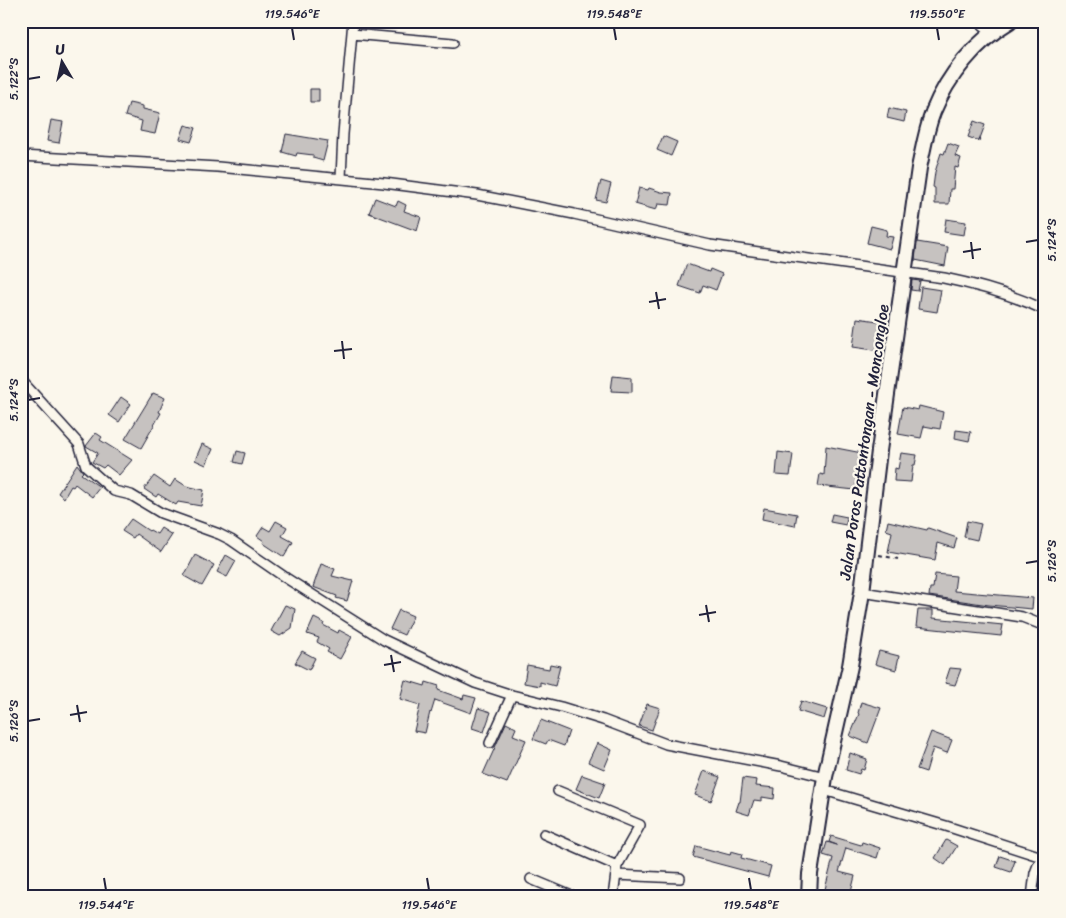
<svg xmlns="http://www.w3.org/2000/svg" width="1066" height="918" font-family="Sriracha,sans-serif">
  <style>
    .building { fill: #c6c2c0; stroke: #22223b }
    .lines { fill: none; stroke-linecap: round; stroke-linejoin: round }
    .street-casing { stroke: #22223b; stroke-width: 12 }
    .secondary-casing { stroke: #22223b; stroke-width: 18 }
    .path { stroke: #22223b; stroke-width: 2; stroke-dasharray: 4 4; stroke-linecap: butt }
    .street { stroke: #fbf7ec; stroke-width: 9 }
    .secondary { stroke: #fbf7ec; stroke-width: 14 }
    .ticks { fill: none; stroke: #22223b; stroke-width: 2 }
    .labels { text-anchor: middle; dominant-baseline: central; stroke-width: 4.5; stroke-linejoin: round; paint-order: stroke }
    .street-label { font-size: 16px; fill: #22223b; stroke: #fbf7ec }
    .neatline { fill: none; stroke: #22223b; stroke-width: 2 }
    .ticks-label { font-size: 12px; text-anchor: middle; fill: #22223b }
  </style>
  <rect width="100%" height="100%" fill="#fbf7ec"/>
  <filter id="ink" filterUnits="userSpaceOnUse"><feTurbulence type="fractalNoise" baseFrequency=".02" numOctaves="2"/><feDisplacementMap in="SourceGraphic" scale="10" xChannelSelector="R" yChannelSelector="G"/><feConvolveMatrix kernelMatrix="1 2 1 2 8 2 1 2 1" color-interpolation-filters="sRGB"/></filter>
  <g filter="url(#ink)">
    <!-- building -->
    <path class="building" d="M310,89H319V102H310Z
      M129,103L143,106V109L160,113L155,134L140,131L142,121L125,116Z
      M889,108L906,112L904,122L887,118Z
      M51,120L63,122L59,143L47,141Z
      M974,121L985,125L979,141L968,137Z
      M185,125L196,128L191,142L180,139Z
      M286,134L328,141L323,161L313,158V155L297,153L296,156L282,152Z
      M663,136L677,142L671,156L657,150Z
      M948,143L959,147L955,156L961,158L958,168L955,167L953,189H950L949,204H935V188L933,187L935,172L941,153L944,154Z
      M601,181L611,184L606,202L596,200Z
      M639,188L648,190L649,188L661,192L672,193L670,205L658,204L656,210L635,204Z
      M375,198L396,206L398,201L406,205L404,211L421,217L417,231L369,213Z
      M946,219L966,222L964,235L944,232Z
      M871,226L887,230L886,236L893,237L890,249L867,243Z
      M917,242L948,247L945,266L915,260Z
      M687,264L709,272L710,269L722,274L716,290L703,285L700,293L679,286Z
      M912,280L920,281L918,291L911,290Z
      M921,287L941,290L937,312L918,309Z
      M857,318L885,322L881,351L853,347Z
      M613,375L632,377V392L611,391Z
      M153,393L165,398L159,412L161,413L141,448L125,439Z
      M121,397L131,404L119,422L109,415Z
      M919,406L943,412L940,429L924,426L921,438L898,434L903,407L918,410Z
      M956,430L971,432L969,441L955,438Z
      M96,433L102,437L100,440L132,460L119,475L106,465L103,468L92,462L98,453L86,446Z
      M202,444L213,449L206,465L195,460Z
      M826,446L862,453L855,490L818,486L820,474L824,475Z
      M237,451L245,453L242,464L234,462Z
      M778,452L793,454L790,476L776,475Z
      M901,453L917,455L915,465H913L911,482L894,481L895,468L898,469Z
      M77,464L83,472L81,474L100,487L92,497L75,484L73,487L71,486L64,498L58,493Z
      M154,476L170,487L175,479L186,486L204,490L201,506L178,502L176,505L158,494L156,497L144,489Z
      M764,508L797,514L795,526L762,519Z
      M832,514L847,517L846,525L830,522Z
      M131,519L149,531L150,530L157,534L161,528L172,535L161,552L136,534L133,538L122,531Z
      M276,521L287,527L282,536L293,542L284,557L263,543L264,541L257,536L263,527L270,531Z
      M888,521L927,530L928,528L957,538L954,548L938,543L935,560L888,552L892,532L886,530Z
      M967,521L981,524L977,540L964,537Z
      M195,555L214,565L202,586L184,576Z
      M226,555L236,561L227,577L217,572Z
      M321,564L335,569L332,576L353,581L347,601L336,598L337,596L313,587Z
      M935,574L956,576L954,591L1033,598L1032,609L989,605L929,596L930,588H933Z
      M285,605L295,609L292,628L280,636L271,631Z
      M399,610L413,616L404,635L390,629Z
      M918,610H933V618L1003,625L1001,636L916,627Z
      M314,618L324,623L323,625L338,633L339,630L352,637L340,659L327,652L329,649L317,642L319,638L307,634Z
      M302,651L315,658L309,670L295,663Z
      M879,651L899,656L896,670L875,664Z
      M550,664L560,666L555,686L540,682V686L524,683L527,665L549,669Z
      M950,668L961,669L955,685L945,683Z
      M405,680L425,686L426,682L439,686L438,690L463,699L464,695L476,698L471,713L435,700L431,713L430,712L425,733L414,731L420,705L400,699Z
      M801,701L827,709L824,719L798,711Z
      M861,702L881,708L868,743L850,736L859,714L858,713Z
      M647,704L660,708L652,730L639,726Z
      M478,708L491,712L484,732L472,728Z
      M541,720L569,731L564,746L548,740L546,744L533,739Z
      M506,723L516,728L513,735L526,740L507,783L483,774Z
      M931,732L952,740L947,753L933,748L926,772L917,769Z
      M597,743L612,750L604,769L588,762Z
      M850,753L867,759L864,770L861,769L859,774L846,770Z
      M704,771L720,777L711,801L695,795Z
      M582,775L605,783L599,798L576,789Z
      M743,778L757,780L756,786L775,788L774,799L762,797V801L754,800L749,815L736,811L739,802H740Z
      M831,836L861,845L862,842L880,848L877,858L846,848L839,872L855,876L851,892L845,890L844,897H823L833,858L823,855L827,842L837,845L829,842Z
      M946,840L957,846L945,865L935,858Z
      M696,846L730,855L731,851L742,854L741,858L771,866L768,877L693,857Z
      M1000,856L1015,861L1011,872L996,867Z"/>
    <g class="lines">
      <defs>
        <path id="street" d="M978,21L992,32
          M352,34L453,43
          M21,156L218,167L384,183L477,195L574,214L710,245L944,278C978,285 1013,295 1045,310
          M341,178L343,134L353,21
          M21,380L79,444L86,466L114,491L131,495L161,513L219,534L231,540L286,578L384,640L475,683L512,695L561,707L603,720L666,744L781,766L825,777
          M862,592L1022,617L1045,626
          M490,743L512,695
          M824,790L946,826L1045,858
          M558,791L640,825L617,866
          M544,834L617,866L613,897
          M616,875L680,878
          M531,879L574,897
          M1032,897L1035,873L1041,857"/>
        <path id="secondary" d="M809,897L810,874L825,777L850,666L862,592L879,451L919,168C923,150 926,130 933,112C948,75 976,41 1010,21"/>
      </defs>
      <!-- street casing -->
      <use href="#street" class="street-casing"/>
      <!-- secondary casing -->
      <use href="#secondary" class="secondary-casing"/>
      <!-- path -->
      <path class="path" d="M879,555L898,559"/>
      <!-- street -->
      <use href="#street" class="street"/>
      <!-- secondary -->
      <use href="#secondary" class="secondary"/>
    </g>
  </g>
  <!-- ticks -->
  <path class="ticks" d="M292,28L294,40M614,28L616,40M937,28L939,40M28,79L40,77M971,242L973,259M1026,242L1038,240M963,252L981,249M656,292L659,309M649,302L666,299M342,341L344,359M334,351L352,349M28,400L40,398M1026,563L1038,561M706,605L709,622M699,615L716,612M391,655L394,672M384,665L401,662M77,705L80,722M70,715L87,712M28,721L40,719M104,878L106,890M427,878L429,890M749,878L751,890"/>
  <g class="labels">
    <!-- street labels -->
    <g class="street-label">
      <text transform="translate(864 442) rotate(-82)">Jalan Poros Pattontongan - Moncongloe</text>
    </g>
  </g>
  <!-- margin -->
  <rect width="1066" height="918" fill="none" stroke="#fbf7ec" stroke-width="55"/>
  <!-- north arrow -->
  <g transform="translate(62 62) rotate(351)" stroke="#fbf7ec" stroke-width="4" paint-order="stroke">
  <path d="M0-4L9 19L0 12L-9 19Z" fill="#22223b"/>
  <text y="-8" font-size="14" font-weight="bold" text-anchor="middle" fill="#22223b">U</text>
  </g>
  <rect x="28" y="28" width="1010" height="862" class="neatline"/>
  <g class="ticks-label">
    <text x="292" y="18">119.546°E</text>
    <text x="614" y="18">119.548°E</text>
    <text x="937" y="18">119.550°E</text>
    <text transform="translate(14 79) rotate(-90)" y="4">5.122°S</text>
    <text transform="translate(1052 240) rotate(-90)" y="4">5.124°S</text>
    <text transform="translate(14 400) rotate(-90)" y="4">5.124°S</text>
    <text transform="translate(1052 561) rotate(-90)" y="4">5.126°S</text>
    <text transform="translate(14 721) rotate(-90)" y="4">5.126°S</text>
    <text x="106" y="909">119.544°E</text>
    <text x="429" y="909">119.546°E</text>
    <text x="751" y="909">119.548°E</text>
  </g>
</svg>
